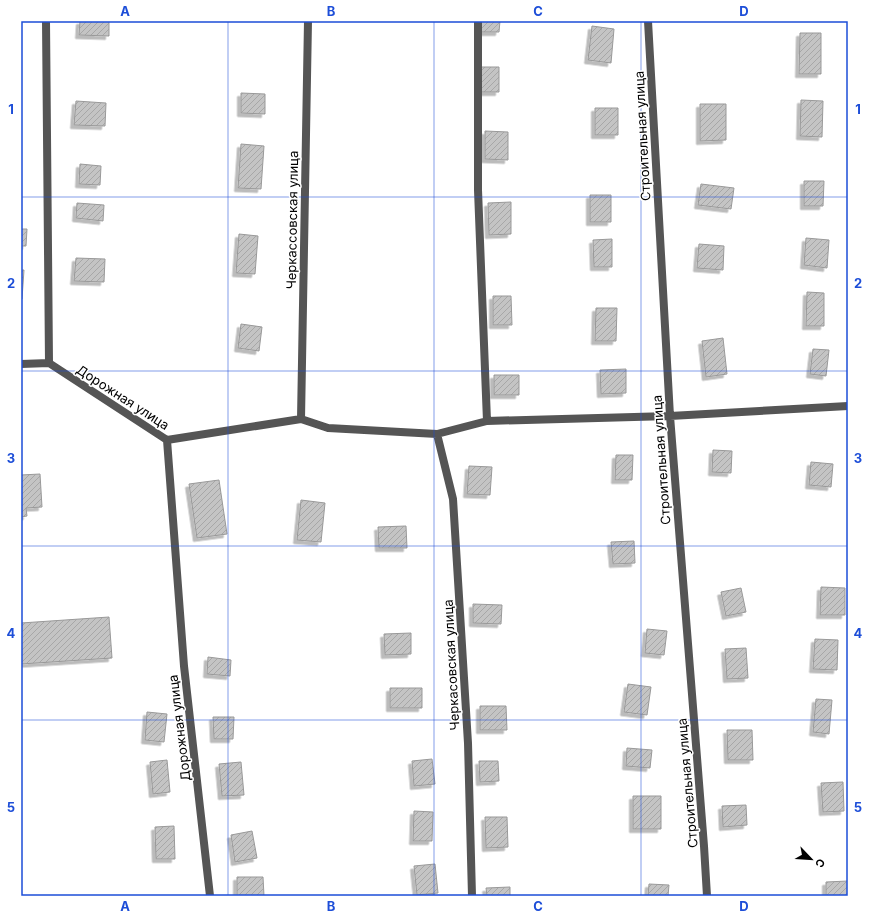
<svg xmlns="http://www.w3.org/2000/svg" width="869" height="917" font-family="Inter,sans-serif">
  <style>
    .building { fill: url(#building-hatch); stroke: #999; filter: url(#shadow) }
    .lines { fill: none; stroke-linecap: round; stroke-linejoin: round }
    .minor { stroke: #555; stroke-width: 8 }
    .grid { fill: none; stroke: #1d4ed8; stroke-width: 1; stroke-opacity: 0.55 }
    .labels { text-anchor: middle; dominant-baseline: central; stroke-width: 3; stroke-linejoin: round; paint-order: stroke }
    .street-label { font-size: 13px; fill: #000; stroke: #fff }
    .neatline { fill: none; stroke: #1d4ed8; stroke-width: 1.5 }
    .grid-label { font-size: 13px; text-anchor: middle; font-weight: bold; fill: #1d4ed8 }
  </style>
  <defs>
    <pattern id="building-hatch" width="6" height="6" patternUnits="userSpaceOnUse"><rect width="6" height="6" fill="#c4c4c4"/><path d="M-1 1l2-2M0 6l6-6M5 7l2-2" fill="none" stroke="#a7a7a7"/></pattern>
    <filter id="shadow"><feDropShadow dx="-3.5" dy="3.5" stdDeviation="0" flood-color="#0004"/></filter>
  </defs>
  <rect width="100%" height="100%" fill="#fff"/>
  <!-- building -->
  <path class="building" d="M80,21H109V36L79,35Z
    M479,21H500L499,32H479Z
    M592,26L614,29L611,63L588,60Z
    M800,33H821V74H799Z
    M481,67H499V92H481Z
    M241,93L265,94V114L241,113Z
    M801,100L823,101L822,137L800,136Z
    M76,101L106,103L105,126L74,125Z
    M700,104H726V140L700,141Z
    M595,108H618V135H595Z
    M485,131L508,132V160L485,159Z
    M241,144L264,146L261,189L238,188Z
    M80,164L101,166L100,185L79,184Z
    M804,181H824L823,206H804Z
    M701,184L734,188L731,209L698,205Z
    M590,195H611V222H590Z
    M511,202V234L489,235L488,203Z
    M77,203L104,205L103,221L76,218Z
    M21,229H27L26,246H21Z
    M239,234L258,236L255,274L236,273Z
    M806,238L829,240L827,268L804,265Z
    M612,239V267H594L593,240Z
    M699,244L724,246L723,270L697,268Z
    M76,258L105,259L104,282L74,281Z
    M21,270H24L22,299H21Z
    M807,292L824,293V326H806Z
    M493,296H511L512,325H493Z
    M596,308H617L616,341H595Z
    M241,324L262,327L259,351L238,348Z
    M723,338L727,374L706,377L702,341Z
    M813,349L829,350L826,376L810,374Z
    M626,369V393L601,394L600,370Z
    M494,375H519V395H494Z
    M713,450L732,451L731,473L712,472Z
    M616,455H633L632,480H615Z
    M811,462L833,464L831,487L809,485Z
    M469,466L492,467L490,495L467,494Z
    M40,474L42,507L26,508L27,516L21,517V475Z
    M219,480L227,534L197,538L189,484Z
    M301,500L325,503L321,542L297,540Z
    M406,526L407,548H379L378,527Z
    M634,541L635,563L613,564L611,542Z
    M821,587L845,588V615H820Z
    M741,588L746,612L726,616L721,592Z
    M473,604L502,605L501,624L473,623Z
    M109,617L112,658L21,664V623Z
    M647,629L667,631L664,655L645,653Z
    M411,633V654L385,655L384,634Z
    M815,639L838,640L837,670L813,669Z
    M746,648L748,678L727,679L725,649Z
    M208,657L231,660L230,676L207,674Z
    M628,684L651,687L647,715L624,712Z
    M390,688H422V708H390Z
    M816,699L832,700L829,734L813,732Z
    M480,706H506L507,730H480Z
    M147,712L167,714L164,742L145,740Z
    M213,717H234L233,739H214Z
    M727,730H752L753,760H728Z
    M627,748L652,750L650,768L626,766Z
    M432,759L435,784L414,786L412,761Z
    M167,760L170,792L153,794L150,762Z
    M479,761H498L499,781L480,782Z
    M241,762L244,795L222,796L219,764Z
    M843,782L844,811L823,812L821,783Z
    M633,796H661V829H633Z
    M746,805L747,825L723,827L722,806Z
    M414,811L433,812L432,841H413Z
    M485,817H507L508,847L486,848Z
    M174,826L175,859H156L155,827Z
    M252,831L257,858L235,862L231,835Z
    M435,864L438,893L417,895L414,866Z
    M237,877H263L264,896H237Z
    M848,881V896H826V882Z
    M649,884L669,885L668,896H648Z
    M510,887V896H487L486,888Z"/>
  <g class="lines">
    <!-- minor -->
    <path class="minor" d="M46,21L49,363L167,440L184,666L210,896
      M478,21V190L487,421
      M648,21L670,416L704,846L707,896
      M21,364L49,363
      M301,419L308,21
      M437,434L453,499L468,743L472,896
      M167,440L301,419L328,428L437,434L487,421L670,416L848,406"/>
  </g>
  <!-- grid -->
  <path class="grid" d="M228,21V896M434,21V896M641,21V896M21,197H848M21,371H848M21,546H848M21,720H848"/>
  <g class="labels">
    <!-- street labels -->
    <g class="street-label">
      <text transform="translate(642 136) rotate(-93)">Строительная улица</text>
      <text transform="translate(292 220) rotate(-89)">Черкассовская улица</text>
      <text transform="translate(123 397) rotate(33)">Дорожная улица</text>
      <text transform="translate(661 460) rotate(-94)">Строительная улица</text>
      <text transform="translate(451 665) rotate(-93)">Черкасовская улица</text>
      <text transform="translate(179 728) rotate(-97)">Дорожная улица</text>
      <text transform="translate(687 783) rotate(-95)">Строительная улица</text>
    </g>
  </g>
  <!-- border -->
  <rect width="869" height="917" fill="none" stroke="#ffffff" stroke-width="44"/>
  <!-- north arrow -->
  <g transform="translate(811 859) rotate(115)" stroke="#ffffff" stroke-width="3" paint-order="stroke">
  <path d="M0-3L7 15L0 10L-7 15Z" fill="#000000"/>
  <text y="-6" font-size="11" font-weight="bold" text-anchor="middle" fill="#000000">С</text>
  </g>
  <rect x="22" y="22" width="825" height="873" class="neatline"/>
  <g class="grid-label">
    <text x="125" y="16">A</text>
    <text x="331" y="16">B</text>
    <text x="538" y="16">C</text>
    <text x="744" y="16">D</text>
    <text x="11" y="114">1</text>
    <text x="858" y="114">1</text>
    <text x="11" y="288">2</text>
    <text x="858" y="288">2</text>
    <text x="11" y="463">3</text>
    <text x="858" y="463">3</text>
    <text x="11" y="638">4</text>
    <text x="858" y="638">4</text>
    <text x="11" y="812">5</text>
    <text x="858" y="812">5</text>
    <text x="125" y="911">A</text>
    <text x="331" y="911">B</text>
    <text x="538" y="911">C</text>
    <text x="744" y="911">D</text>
  </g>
</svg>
